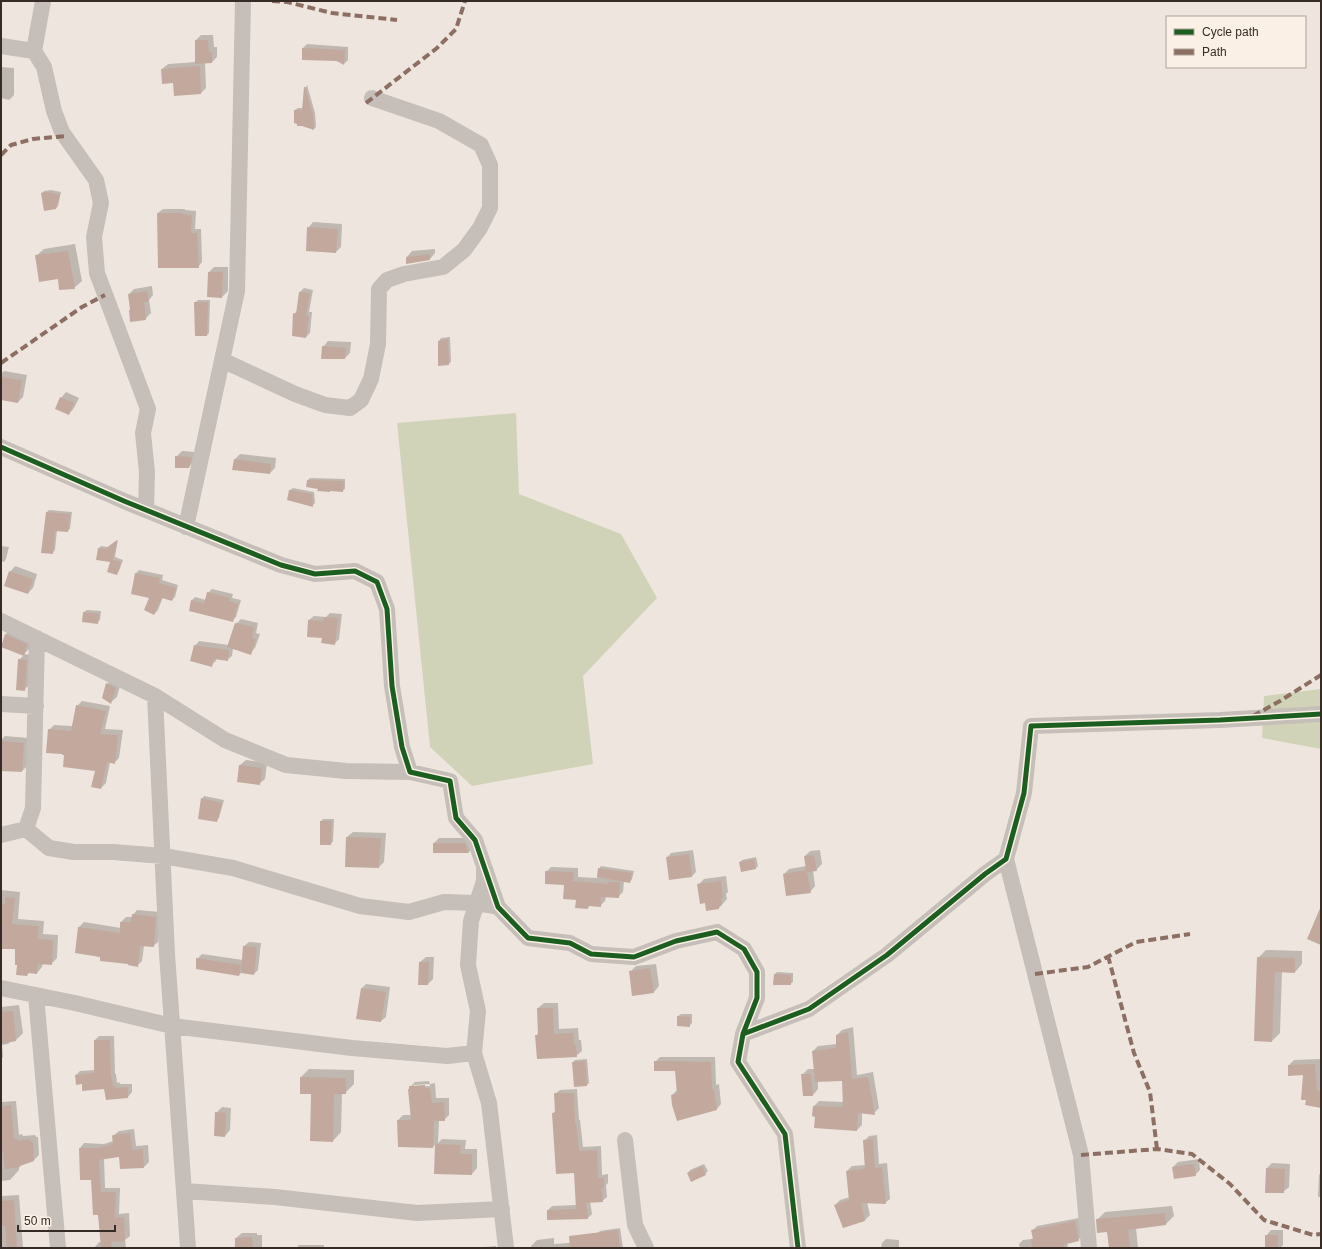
<svg xmlns="http://www.w3.org/2000/svg" width="1322" height="1249" font-family="Arial,sans-serif">
  <style>
    .green { fill: #d0d3b7 }
    .shadow { fill: #0003; fill-rule: evenodd }
    .building { fill: #c3a89e }
    .lines { fill: none; stroke-linecap: round; stroke-linejoin: round }
    .minor { stroke: #c6beb8; stroke-width: 16 }
    .quiet { stroke: #8d6e63; stroke-width: 4; stroke-dasharray: 8 4; stroke-linecap: butt }
    .cycleway-casing { stroke: #fbf0e5; stroke-width: 8 }
    .cycleway { stroke: #1b5e20; stroke-width: 5 }
  </style>
  <rect width="100%" height="100%" fill="#eee6de"/>
  <!-- green -->
  <path class="green" d="M516,413L519,494L621,534L657,598L583,676L593,764L472,786L430,747L397,423Z
    M1321,689V749L1262,738L1264,696Z"/>
  <!-- shadow -->
  <path class="shadow" d="M201,35H213L214,47H217V57L212,62H205L206,88L201,93L174,82L162,69L168,64L196,62V40Z
    M307,44L348,47V60L344,64L303,48Z
    M1,67L14,68V95L9,100L1,98Z
    M307,85L315,113L316,127L314,129L295,110L298,108H303L305,88Z
    M51,190L61,192L58,206L56,208L42,193L44,191Z
    M163,209H185V210L196,211L195,229H201L202,262L198,267L158,213Z
    M313,222L342,224L341,247L336,252L308,228Z
    M75,244L82,281L74,288L59,278L36,256L44,249Z
    M435,249V253L430,259L407,263V257L412,251Z
    M214,267H228V291L222,297L208,296L209,272Z
    M152,286L153,295L149,300L151,313L145,319L130,310L131,309L129,294L134,289Z
    M304,288L313,290L309,312H312L310,333L306,337L294,314L298,310L300,292Z
    M198,300H210L209,333L207,335L195,303Z
    M450,337L451,362L448,364L439,341L441,338Z
    M328,341L351,342L350,353L345,358L323,347Z
    M4,371L27,375L23,397L18,402L1,399V374Z
    M66,392L79,398L74,408L69,414L61,398Z
    M182,451L196,452L194,461L189,467L176,457Z
    M240,454L276,458L275,468L270,473L235,459Z
    M310,478L345,479V489L342,491L319,488L308,480Z
    M293,488L314,492L315,503L313,505L288,500L290,490Z
    M49,510L72,512L70,529L67,531L57,530L55,550L52,553L47,512Z
    M118,540L115,557L123,560L119,571L117,574L111,562L99,548L101,546L108,547Z
    M1,546L9,547L6,559L4,562L1,561Z
    M15,566L37,574L33,588L28,593L10,572Z
    M139,570L163,575L162,580L178,585L175,597L172,600L163,597L158,610L154,614L150,597L136,573Z
    M212,589L233,594L232,598L241,600L236,617L233,620L190,611L192,600L195,597L206,600L208,593Z
    M87,610L101,611L100,620L97,623L83,621L84,612Z
    M330,613L342,614L339,639L334,644L323,637L309,620L314,616L326,617Z
    M241,619L258,623L256,633L260,634L255,648L250,653L233,648L232,656L227,660L216,659V661L211,665L195,646L199,641L229,645L236,624Z
    M12,629L32,639L29,649L24,654L32,655L30,684L25,689L19,660L24,655L2,646L6,634Z
    M113,678L121,682L117,697L111,702L107,684Z
    M82,701L110,706L105,729L123,730L119,758L114,763L110,762L106,783L101,788L96,770L65,754L49,730L54,725L73,726L77,706Z
    M5,736L29,738L27,766L22,771L1,770V740Z
    M246,760L267,763L265,779L259,784L238,781L240,765Z
    M204,796L224,800L219,818L216,821L202,799Z
    M323,819H334L333,841L331,844L321,821Z
    M353,832L386,833L384,862L379,867L347,837Z
    M439,838H471L474,847L469,852H434V843Z
    M693,850L696,872L692,876L667,858L671,853Z
    M820,850L822,864L816,870H813L815,886L810,892L784,874L789,869L806,866L805,856L810,851Z
    M756,857L758,866L756,868L740,862L742,860Z
    M601,866L634,871L632,879L630,882L624,881L623,892L618,897H606L605,901L600,906L590,905L588,908L577,899L565,884L546,872L551,867L578,868V877L597,878L599,869Z
    M726,876L728,892L726,894L727,899L719,908L706,902L698,885L704,879Z
    M1,890L20,892L18,919L44,921L43,934L58,935L57,958L51,964L43,963L42,967L37,973L30,972L27,975L18,964L16,948L1,947Z
    M137,910L160,912L158,942L153,946H144L142,961L137,966L101,957L76,952L79,927L84,922L121,928V922L126,917H132L133,915Z
    M249,942L261,943L258,970L254,974L242,972L239,975L197,959L202,954L243,960L244,946Z
    M1266,950L1302,951V964L1295,972L1282,971L1280,1033L1272,1041L1258,958Z
    M426,957H434L433,979L428,984L420,962Z
    M656,964L659,986L654,992L630,972L636,966Z
    M777,972L793,973V982L790,984L775,974Z
    M366,984L390,987L386,1017L381,1021L362,988Z
    M544,1003H558L559,1029L578,1028L579,1040H581L582,1051L576,1056L536,1036L539,1032L538,1008Z
    M19,1005L23,1033L16,1040L11,1041L8,1044L2,1045L3,1057L1,1059V1007Z
    M681,1014H692V1023L689,1026L678,1016Z
    M853,1027L857,1075L873,1072L879,1108L874,1113H862V1125L857,1130L813,1116L814,1106L819,1101L844,1102L843,1080L818,1081V1089L813,1095L802,1075L808,1069H814L813,1051L818,1046L837,1044V1035L842,1030Z
    M99,1036H114L115,1074H116L117,1083L119,1082L120,1084H132V1092L128,1097L105,1088L83,1083L76,1075L80,1071L95,1070V1040Z
    M660,1057H715L716,1085L719,1084L721,1104L717,1109L672,1095L677,1090L676,1070L655,1062Z
    M587,1059L589,1083L587,1085L573,1062L575,1060Z
    M1320,1059L1321,1075V1107L1307,1100L1304,1074L1289,1065L1294,1060Z
    M309,1069L354,1070V1084L345,1093H342L341,1132L333,1141L312,1093L301,1077Z
    M429,1081L430,1084L435,1083L436,1098H449V1115L444,1120H439L438,1143L442,1139L466,1140L465,1149H477V1168L472,1174L436,1173V1144L433,1147L398,1120L403,1115H411L410,1087L415,1082ZM430,1084V1086L413,1087V1085Z
    M577,1089L579,1120H580L583,1147L601,1146L602,1175L608,1174V1183L606,1185L607,1197L602,1201H590L592,1214L588,1218L548,1210L552,1206L577,1205L575,1172L553,1113L556,1110L555,1094L560,1090Z
    M16,1101L19,1135L22,1134L23,1136L35,1135L36,1137H38L39,1155L34,1160L19,1166V1170L10,1180L1,1181V1102Z
    M222,1107L231,1108L230,1130L225,1136L216,1113Z
    M134,1129L136,1146L148,1145L149,1162L144,1167L120,1156L104,1158L105,1188H120L119,1214L129,1213L130,1236L125,1240L126,1248H94L99,1242H101L99,1214L92,1179H81L80,1148L84,1143L104,1144L113,1141V1136L119,1131Z
    M877,1135L879,1164L887,1163L890,1199L885,1203L867,1202L870,1215L865,1220L844,1227L835,1205L840,1200L850,1197L847,1171L852,1166L865,1165L864,1141L869,1136Z
    M1199,1159L1200,1170L1195,1175L1173,1167L1178,1162Z
    M1272,1163L1290,1164L1289,1187L1283,1192L1267,1168Z
    M704,1164L708,1171L705,1174L688,1173L690,1170Z
    M1321,1172V1197H1318L1319,1175Z
    M19,1195L23,1248H1V1196Z
    M1172,1206L1174,1216L1166,1224L1136,1228L1138,1248H1110L1108,1231L1097,1220L1105,1212Z
    M1079,1218L1082,1236L1078,1240L1067,1243L1068,1246L1066,1248H1020L1019,1244L1023,1240L1032,1239L1034,1237L1033,1230L1037,1226Z
    M620,1228L623,1248H600L598,1233L600,1231Z
    M1271,1230H1283V1245L1280,1248H1266V1236Z
    M242,1233H257V1235H262V1248H237L236,1238Z
    M554,1238V1244L583,1242V1248H531V1246L537,1240Z
    M886,1239L899,1240V1248H881L882,1243Z
    M299,1245H324V1248H296Z
    M496,1246V1248H471Z
    M1178,1247H1187V1248H1176Z"/>
  <!-- building -->
  <path class="building" d="M195,40H208L209,52H212V63L195,64Z
    M302,48L345,50L344,65L337,61L302,60Z
    M200,66L201,94L174,96L173,83L162,84L161,69Z
    M304,87H305L313,115L314,130L302,126H297V124L294,123V110H302Z
    M48,192L60,195L56,209L44,211L41,193Z
    M157,213H182V214L192,215L191,233H197L199,268H158Z
    M307,227L338,229L336,253L306,251Z
    M68,251L75,289L59,290L58,279L39,282L35,255Z
    M430,254V260L406,264V257Z
    M208,272H223L222,298L207,297Z
    M147,291L149,302H144L146,320L130,322L129,310H130L128,294Z
    M299,292L310,293L306,315L309,316L306,338L292,336L293,313L296,314Z
    M194,302H208L207,336H195Z
    M448,339L449,365L438,366V341Z
    M322,346L346,348L345,359H321Z
    M1,377L22,380L18,403L1,400Z
    M60,397L74,403L69,415L55,409Z
    M175,456L192,457L189,468H175Z
    M234,459L271,464L270,474L232,470Z
    M307,480L344,481L343,492L330,491V492L317,491L318,489L306,487Z
    M289,490L312,494L313,507L287,500Z
    M46,512L70,514L68,532L55,531L53,554L41,553Z
    M117,540L113,560L121,562L117,575L107,572L110,562L96,560L98,548L105,549Z
    M9,571L33,579L28,594L4,586Z
    M135,573L160,578L159,583L176,588L172,601L162,598L154,615L144,610L149,598L131,594Z
    M207,592L230,598L229,601L238,604L233,622L189,611L191,600L204,604Z
    M83,612L99,614L98,624L82,622Z
    M324,617L338,618L335,645L321,643L322,638L307,637L308,620L323,621Z
    M235,623L254,627L252,638L256,639L251,655L227,647Z
    M5,634L27,644L24,656L1,647Z
    M194,645L229,650L228,661L214,659L212,667L190,661Z
    M18,659L27,660L25,691L16,690Z
    M106,683L116,688L111,704L102,698Z
    M76,705L106,711L100,734L118,735L115,764L107,762L101,789L91,787L95,771L63,767L64,755H62V754L46,753L48,729L71,731Z
    M1,741L24,743L22,772L1,771Z
    M239,765L262,768L260,785L237,782Z
    M201,798L222,803L217,822L198,819Z
    M320,821H332L331,845H320Z
    M346,837L381,838L379,868L345,867Z
    M433,843H465L469,853H433Z
    M689,854L692,877L669,880L666,857Z
    M814,855L817,871L807,872L811,893L786,896L783,874L806,870L804,856Z
    M754,859L756,869L741,872L739,862Z
    M598,868L632,873L630,883L597,877Z
    M545,871L574,872L573,881L608,884V882H620L619,898L601,897V907L588,906V909L575,908L576,900L563,899L564,885L545,884Z
    M721,881L723,898L721,899L722,905L719,906V909L706,911L705,903L700,904L697,884Z
    M5,897L15,898L12,924L39,926L38,939L53,940L52,965L38,964L37,974L28,973L27,976L16,975L17,965H15V949H1V904H5Z
    M1321,906V945L1307,939Z
    M132,914L156,917L154,947L140,946L138,967L128,965V964L100,961V957L75,953L78,927L120,933V922H131Z
    M243,946L257,947L254,975L241,973Z
    M1257,957L1295,958V973L1275,972L1272,1042L1254,1041Z
    M196,958L241,965L239,976L196,969Z
    M419,962H429L428,985H418Z
    M650,968L654,993L632,996L629,971Z
    M774,974L791,975V985H773Z
    M361,988L386,992L381,1022L356,1019Z
    M537,1008H553L554,1034L573,1033L574,1045H576L577,1057L537,1059L535,1035H538Z
    M13,1011L16,1041L1,1044V1012Z
    M677,1016L690,1017V1027L677,1026Z
    M848,1032L852,1079L868,1077L875,1115L858,1113L857,1131L814,1128L815,1117L812,1116L813,1106L843,1107L842,1081L815,1082L812,1051L836,1048V1035Z
    M94,1040H110L111,1078H112L113,1086H115L116,1088L128,1087V1098L106,1100L104,1089L82,1091V1084L76,1085L75,1075L94,1073Z
    M585,1061L587,1086L574,1087L572,1062Z
    M654,1061L711,1062L712,1089H714L717,1110L677,1121L672,1105L671,1095L677,1094L675,1071H654Z
    M1315,1064L1317,1091L1321,1092V1108L1305,1105L1306,1100H1301L1303,1075L1288,1076V1065Z
    M801,1074H811L813,1096H803Z
    M300,1077L346,1078V1094H334L333,1142L310,1141L311,1094H300Z
    M425,1085V1088H430L432,1103L444,1102L445,1121H434L433,1148L398,1147L397,1120H411L408,1089H409V1086Z
    M554,1093H574L575,1123H576L579,1151L597,1150L598,1178H604V1188H602L603,1202L586,1203L588,1219L547,1220V1210L576,1209L574,1173L556,1174L552,1113H555Z
    M11,1105L14,1139H17L18,1141L30,1139L31,1142H33L34,1161L20,1166V1167L5,1169L3,1151H1V1107Z
    M215,1112L226,1113L225,1137L214,1136Z
    M130,1133L132,1150L143,1149L144,1168L120,1169L119,1157L99,1160L101,1192H116L115,1218L124,1217L125,1241L111,1242L112,1248H101L98,1215H93L91,1180H80L79,1148H98L113,1144L112,1136L113,1135Z
    M873,1139L875,1168L882,1167L886,1204L861,1203L865,1221L843,1228L834,1205L849,1200L846,1171L865,1169L863,1140Z
    M435,1144L461,1145L460,1154H472V1175L434,1174Z
    M1194,1164L1196,1176L1174,1179L1172,1167Z
    M702,1166L706,1175L691,1182L687,1173Z
    M1266,1168L1285,1169L1284,1193H1265Z
    M14,1200L17,1248H7L5,1226H1V1201Z
    M1165,1213L1166,1225L1128,1230L1130,1248H1109L1107,1232L1097,1233L1096,1219Z
    M1075,1221L1079,1241L1063,1245L1064,1248H1032L1031,1239H1033L1031,1230Z
    M618,1230L620,1248H570L569,1236Z
    M1265,1235H1278V1248H1265Z
    M252,1237L253,1248H235V1238Z"/>
  <g class="lines">
    <!-- minor -->
    <path class="minor" d="M43,1L34,51L44,67L54,111L62,132L96,180L101,203L94,237L97,273L148,409L143,433L147,472L146,510
      M1,46L34,51
      M222,360L295,394L325,405L350,408L361,400L371,379L378,344L379,289L387,280L404,274L443,267L464,250L480,228L490,208V165L481,145L439,121L372,98
      M1,447L124,501L281,565L315,574L355,571L377,582L387,609L392,686L402,747L410,772L450,781L456,818L475,840L498,907L528,938L570,943L591,954L634,957L676,941L717,932L744,949L757,972V998L743,1034L738,1062L785,1134L798,1248
      M186,527L237,291L243,1
      M1,621L155,696L225,740L286,765L346,771L410,772
      M155,696L167,954L188,1248
      M1,704L36,706
      M26,829L49,848L74,852H113L163,856L233,868L360,906L409,912L444,902L477,903L498,907
      M1,835L26,829L33,808L37,638
      M1006,859L1081,1155L1089,1248
      M484,870V881L471,921L468,965L478,1011L474,1053L489,1103L506,1248
      M1,988L75,1003L172,1026L352,1048L447,1056L474,1053
      M36,995L58,1248
      M743,1034L809,1009L887,955L985,874L1006,859L1024,793L1031,726L1220,720L1321,714
      M625,1140L635,1225L646,1248
      M184,1191L275,1197L417,1213L502,1209"/>
    <!-- quiet -->
    <path class="quiet" d="M272,1L287,2L332,13L397,20
      M366,103L437,48L456,29L465,1
      M1,155L11,145L33,139L66,136
      M1,363L82,307L105,295
      M1253,716L1280,701L1321,675
      M1108,956L1134,1053L1150,1092L1157,1149
      M1035,974L1088,967L1136,942L1190,934
      M1081,1155L1157,1149L1192,1154L1230,1184L1264,1220L1313,1235L1321,1234"/>
    <defs>
      <path id="cycleway" d="M1,447L124,501L281,565L315,574L355,571L377,582L387,609L392,686L402,747L410,772L450,781L456,818L475,840L498,907L528,938L570,943L591,954L634,957L676,941L717,932L744,949L757,972V998L743,1034L738,1062L785,1134L798,1248
        M743,1034L809,1009L887,955L985,874L1006,859L1024,793L1031,726L1220,720L1321,714"/>
    </defs>
    <!-- cycleway casing -->
    <use href="#cycleway" class="cycleway-casing"/>
    <!-- cycleway -->
    <use href="#cycleway" class="cycleway"/>
  </g>
  <!-- border -->
  <rect width="1322" height="1249" fill="none" stroke="#372b26" stroke-width="4"/>
  <!-- legend -->
  <rect x="1166" y="16" width="140" height="52" fill="#fbf0e5" stroke="#ada199"/>
  <rect x="1174" y="29" width="20" height="6" fill="#1b5e20" stroke="#ada199"/>
  <text x="1202" y="36" font-size="12" fill="#372b26">Cycle path</text>
  <rect x="1174" y="49" width="20" height="6" fill="#8d6e63" stroke="#ada199"/>
  <text x="1202" y="56" font-size="12" fill="#372b26">Path</text>
  <!-- scale -->
  <path d="M18 1225v6h97v-6" fill="none" stroke="#372b26" stroke-width="2"/>
  <text x="24" y="1225" font-size="12" fill="#372b26" stroke="#fbf0e5" stroke-width="3" paint-order="stroke">50 m</text>
</svg>
